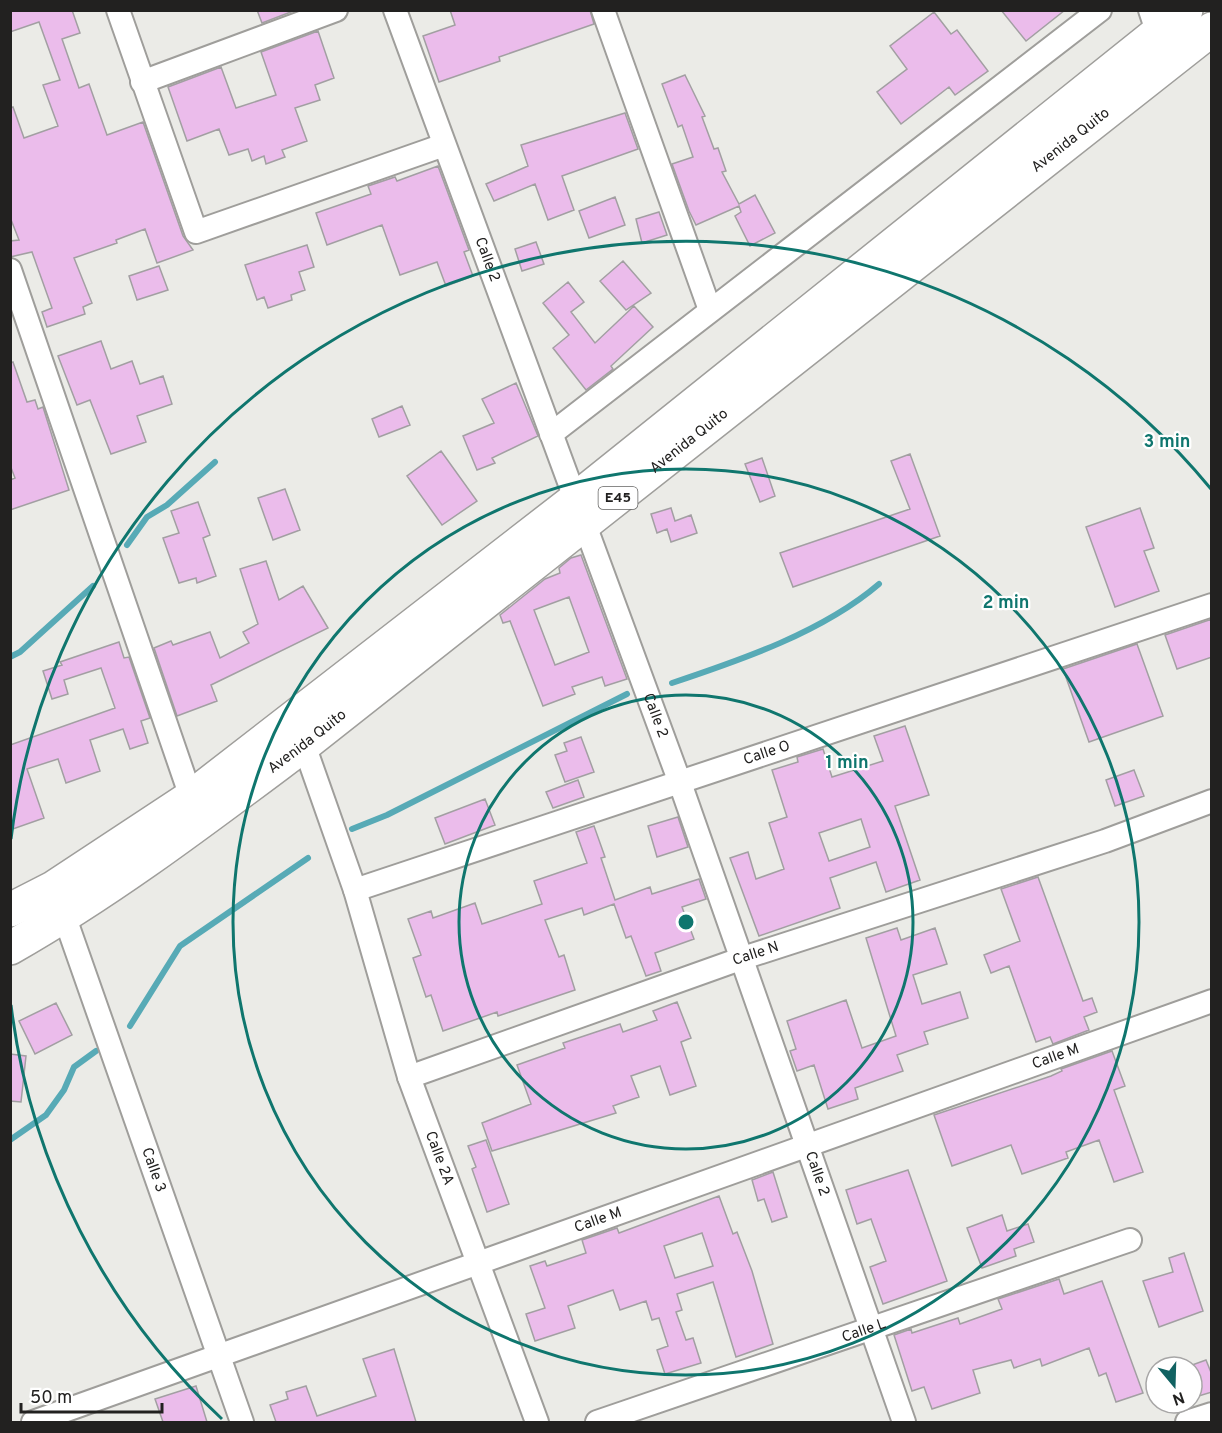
<svg xmlns="http://www.w3.org/2000/svg" width="1222" height="1433" font-family="Overpass,sans-serif">
  <style>
    .lines { fill: none; stroke-linecap: round; stroke-linejoin: round }
    .stream { stroke: #57aab6; stroke-width: 6 }
    .building { fill: #ebbceb; stroke: #a29fa2; stroke-width: 1.5; fill-rule: evenodd }
    .street-casing { stroke: #9f9e9b; stroke-width: 26 }
    .highway-casing { stroke: #9f9e9b; stroke-width: 36 }
    .street { stroke: #fff; stroke-width: 22 }
    .highway { stroke: #fff; stroke-width: 33 }
    .ring { fill: none; stroke: #0f766e; stroke-width: 3 }
    .labels { text-anchor: middle; dominant-baseline: central; stroke-width: 4.5; stroke-linejoin: round; paint-order: stroke }
    .shield { fill: #fff; stroke: #646463; stroke-width: 1.5 }
    .shield-label { font-size: 14px; font-weight: bold; fill: #222120 }
    .street-label { font-size: 15px; fill: #222120; stroke: #fff }
    .centre { fill: #0f766e; stroke: #fff; stroke-width: 3 }
    .ring-label { font-size: 18px; text-anchor: middle; font-weight: bold; fill: #0f766e; stroke: #fff; stroke-width: 4.5; stroke-linejoin: round; paint-order: stroke }
  </style>
  <rect width="100%" height="100%" fill="#ebebe7"/>
  <g class="lines">
    <!-- stream -->
    <path class="stream" d="M127,545L147,517L167,505L215,462
      M10,657L20,652L93,586
      M672,683C741,660 823,632 879,584
      M352,829L387,815L627,694
      M130,1026L180,946L308,858
      M10,1140L46,1115L64,1090L74,1067L96,1051"/>
  </g>
  <!-- building -->
  <path class="building" d="M10,10H72L80,33L62,39L79,88L89,84L107,135L143,122L183,236L193,250L157,263L145,229L116,240L117,243L74,258L92,303L83,307L85,314L47,327L42,312L52,308L32,252L10,257V241L19,240L10,217V108L13,107L24,138L58,126L43,85L60,80L39,22L10,32Z
    M257,10H296L262,23Z
    M450,10H590L594,24L499,57L500,61L439,82L423,36L455,25Z
    M1001,10H1065L1026,41Z
    M934,12L951,34L957,30L988,71L955,95L949,87L901,124L877,92L907,69L890,46Z
    M318,31L334,78L315,85L320,100L295,108L307,141L282,150L285,157L266,164L264,156L252,161L248,149L229,155L219,129L187,141L168,87L221,67L236,108L276,95L261,52Z
    M685,75L705,116L702,117L714,149L718,148L726,171L722,172L739,204L755,195L775,233L750,246L735,216L741,212L739,206L696,225L689,211L672,164L693,157L682,125L678,127L662,84Z
    M625,113L638,149L562,176L574,210L548,220L535,184L494,201L486,184L528,166L521,145Z
    M438,166L469,250L464,252L473,276L446,286L437,262L400,275L382,225L327,245L316,213L371,194L368,186L395,177L397,181Z
    M615,197L625,225L589,238L579,211Z
    M659,212L667,235L642,243L636,219Z
    M536,242L544,264L522,271L515,249Z
    M307,245L314,267L299,272L305,290L291,295L292,300L268,308L264,297L257,300L245,265Z
    M623,261L651,293L626,310L600,281Z
    M159,266L168,290L137,300L129,276Z
    M568,282L584,302L571,312L595,343L634,306L653,327L611,366L613,369L586,390L553,348L569,335L543,303Z
    M101,341L111,369L132,361L140,384L163,376L172,404L137,416L146,442L111,454L90,400L77,405L58,356Z
    M13,362L27,402L35,400L38,409L43,407L69,490L10,510V480L15,478L10,465V363Z
    M516,383L538,436L492,458L495,463L477,470L463,436L494,423L482,399Z
    M402,406L410,425L379,437L372,419Z
    M441,451L477,501L442,525L407,476Z
    M910,454L940,536L793,587L780,553L910,509L891,461Z
    M762,458L775,496L760,502L745,464Z
    M285,489L300,530L273,540L258,498Z
    M198,502L210,535L203,538L216,576L197,583L196,578L179,583L163,538L179,533L171,511Z
    M671,508L675,521L691,515L697,533L671,542L667,529L657,533L651,514Z
    M1140,508L1154,548L1144,551L1159,591L1115,607L1086,527Z
    M581,555L627,679L605,686L602,677L572,687L575,694L543,706L510,621L503,623L500,615L545,579L560,573L559,568L571,558ZM569,597L589,652L555,665L534,610Z
    M266,561L279,600L303,586L328,628L211,685L217,701L177,716L154,648L171,641L173,645L210,632L220,658L249,643L243,632L258,624L240,569Z
    M1212,619V657L1177,669L1165,635Z
    M119,642L124,658L129,657L150,718L141,721L148,743L130,749L123,729L90,740L100,771L66,783L58,759L27,769L44,818L10,830V745L115,708L101,668L64,680L68,694L52,699L43,671L62,665L60,662Z
    M1137,644L1163,716L1089,742L1063,669Z
    M905,726L929,795L895,806L920,880L886,892L876,862L830,878L840,908L759,936L730,858L748,852L756,879L784,869L769,823L787,817L772,770L798,762L797,757L823,749L832,777L883,761L874,736ZM861,819L870,847L829,861L819,833Z
    M581,737L594,772L565,782L555,755L567,751L564,743Z
    M1134,770L1144,796L1115,806L1106,780Z
    M578,780L584,797L553,808L546,792Z
    M485,799L495,825L445,844L435,818Z
    M678,817L688,847L657,857L648,826Z
    M594,826L605,857L601,858L615,900L650,887L652,894L699,879L706,899L682,907L694,939L655,953L661,971L646,976L631,936L626,938L614,904L584,915L582,908L545,920L559,957L564,955L575,990L498,1016L497,1012L443,1031L431,995L426,997L413,958L421,955L408,919L431,911L433,918L475,903L482,924L542,904L534,881L587,863L576,832Z
    M1038,877L1083,1001L1092,998L1097,1012L1084,1017L1089,1030L1053,1044L1050,1037L1036,1042L1009,966L991,973L984,955L1020,941L1001,889Z
    M897,928L901,940L935,928L947,964L913,975L922,1004L960,992L968,1018L924,1032L928,1044L897,1055L903,1071L855,1088L858,1099L828,1109L814,1065L797,1071L790,1051L796,1049L787,1021L846,1000L862,1048L896,1036L866,938Z
    M677,1002L691,1038L681,1042L696,1086L670,1095L660,1066L631,1076L639,1097L613,1106L616,1113L492,1151L482,1123L531,1104L517,1065L565,1048L563,1043L620,1024L623,1032L657,1020L653,1011Z
    M56,1003L72,1035L35,1054L19,1021Z
    M1112,1051L1125,1086L1114,1090L1143,1172L1114,1182L1099,1140L1066,1152L1068,1158L1022,1174L1011,1145L952,1166L934,1115L1051,1076L1062,1071L1061,1069Z
    M10,1054L26,1056L21,1102L10,1101Z
    M486,1140L509,1204L487,1212L472,1169L476,1167L468,1146Z
    M908,1170L947,1281L883,1304L870,1267L886,1261L871,1219L857,1224L846,1190Z
    M773,1172L787,1217L772,1222L764,1199L758,1201L752,1180Z
    M719,1196L733,1234L737,1232L752,1271L773,1344L736,1357L713,1282L677,1294L682,1310L676,1312L686,1340L693,1338L701,1363L665,1374L657,1350L668,1346L659,1318L652,1320L646,1301L620,1310L613,1290L568,1306L575,1328L535,1341L526,1314L545,1308L530,1266L545,1261L547,1266L586,1253L582,1240L617,1228L619,1233ZM702,1233L713,1266L675,1278L664,1246Z
    M1002,1215L1007,1231L1028,1224L1034,1242L1014,1249L1016,1256L982,1268L967,1228Z
    M1184,1253L1203,1311L1159,1327L1143,1281L1173,1272L1169,1258Z
    M1059,1279L1064,1294L1102,1281L1143,1393L1116,1402L1106,1373L1099,1376L1089,1348L1042,1366L1040,1359L1014,1368L1011,1360L973,1370L980,1393L932,1409L924,1387L912,1391L894,1335L911,1329L912,1333L958,1318L960,1324L1002,1309L998,1299Z
    M394,1349L416,1422H276L270,1405L288,1399L286,1392L306,1386L317,1416L376,1396L363,1359Z
    M1206,1360L1212,1375V1392L1192,1398V1365Z
    M196,1386L207,1422H163L155,1399Z"/>
  <g class="lines">
    <defs>
      <g id="street">
        <path d="M118,10L196,232L444,145"/>
        <path id="s1" d="M395,10L679,780L904,1422"/>
        <path d="M603,10L710,310"/>
        <path d="M1150,10L1158,34"/>
        <path d="M142,82L336,10"/>
        <path d="M10,270L191,797"/>
        <path d="M551,434L1100,10"/>
        <path id="s2" d="M304,745L355,890L409,1077L537,1422"/>
        <path id="s3" d="M355,890L1212,605"/>
        <path id="s4" d="M65,918L242,1422"/>
        <path id="s5" d="M409,1077L743,958L1105,841L1212,801"/>
        <path id="s6" d="M33,1422L1212,1001"/>
        <path id="s7" d="M597,1422L1130,1240"/>
        <path d="M1187,1422L1212,1414"/>
      </g>
      <g id="highway">
        <path d="M10,910L53,888L191,797L577,498L1186,10"/>
        <path id="s8" d="M10,948C114,889 209,816 304,745L1212,29"/>
      </g>
    </defs>
    <!-- street casing -->
    <use href="#street" class="street-casing"/>
    <!-- highway casing -->
    <use href="#highway" class="highway-casing"/>
    <!-- street -->
    <use href="#street" class="street"/>
    <!-- highway -->
    <use href="#highway" class="highway"/>
  </g>
  <!-- distance rings -->
  <g class="ring">
    <circle cx="686" cy="922" r="227"/>
    <circle cx="686" cy="922" r="453"/>
    <path d="M222 1419A680 680 0 0 1 11 1005M11 839A680 680 0 0 1 1211 489"/>
  </g>
  <g class="labels">
    <!-- shield labels -->
    <rect class="shield" x="598.5" y="487" width="39" height="22" rx="4.5"/>
    <g class="shield-label">
      <text x="618" y="498">E45</text>
    </g>
    <!-- street labels -->
    <g class="street-label">
      <text stroke="none"><textPath href="#s8" startOffset="1334">Avenida Quito</textPath></text>
      <text stroke="none"><textPath href="#s1" startOffset="266">Calle 2</textPath></text>
      <text stroke="none"><textPath href="#s8" startOffset="848">Avenida Quito</textPath></text>
      <text stroke="none"><textPath href="#s1" startOffset="752">Calle 2</textPath></text>
      <text stroke="none"><textPath href="#s8" startOffset="362">Avenida Quito</textPath></text>
      <text stroke="none"><textPath href="#s3" startOffset="434">Calle O</textPath></text>
      <text stroke="none"><textPath href="#s5" startOffset="368">Calle N</textPath></text>
      <text stroke="none"><textPath href="#s6" startOffset="1086">Calle M</textPath></text>
      <text stroke="none"><textPath href="#s2" startOffset="435">Calle 2A</textPath></text>
      <text stroke="none"><textPath href="#s4" startOffset="267">Calle 3</textPath></text>
      <text stroke="none"><textPath href="#s1" startOffset="1238">Calle 2</textPath></text>
      <text stroke="none"><textPath href="#s6" startOffset="600">Calle M</textPath></text>
      <text stroke="none"><textPath href="#s7" startOffset="282">Calle L</textPath></text>
    </g>
  </g>
  <circle cx="686" cy="922" r="9" class="centre"/>
  <g class="ring-label">
    <text x="1167" y="447">3 min</text>
    <text x="1006" y="608">2 min</text>
    <text x="847" y="768">1 min</text>
  </g>
  <!-- border -->
  <rect width="1222" height="1433" fill="none" stroke="#222120" stroke-width="24"/>
  <!-- north arrow -->
  <g transform="translate(1174 1385) rotate(161)"><circle r="28" fill="#ffffff" stroke="#a7a6a6" stroke-width="1.5"/>
  <path d="M0-4.5L10 22L0 15L-10 22Z" fill="#116262"/>
  <text y="-9" font-size="16" font-weight="bold" text-anchor="middle" fill="#222120">N</text>
  </g>
  <!-- scale -->
  <path d="M21 1403v9h141v-9" fill="none" stroke="#222120" stroke-width="3"/>
  <text x="30" y="1403" font-size="18" fill="#222120" stroke="#ffffff" stroke-width="4.5" paint-order="stroke">50 m</text>
</svg>
